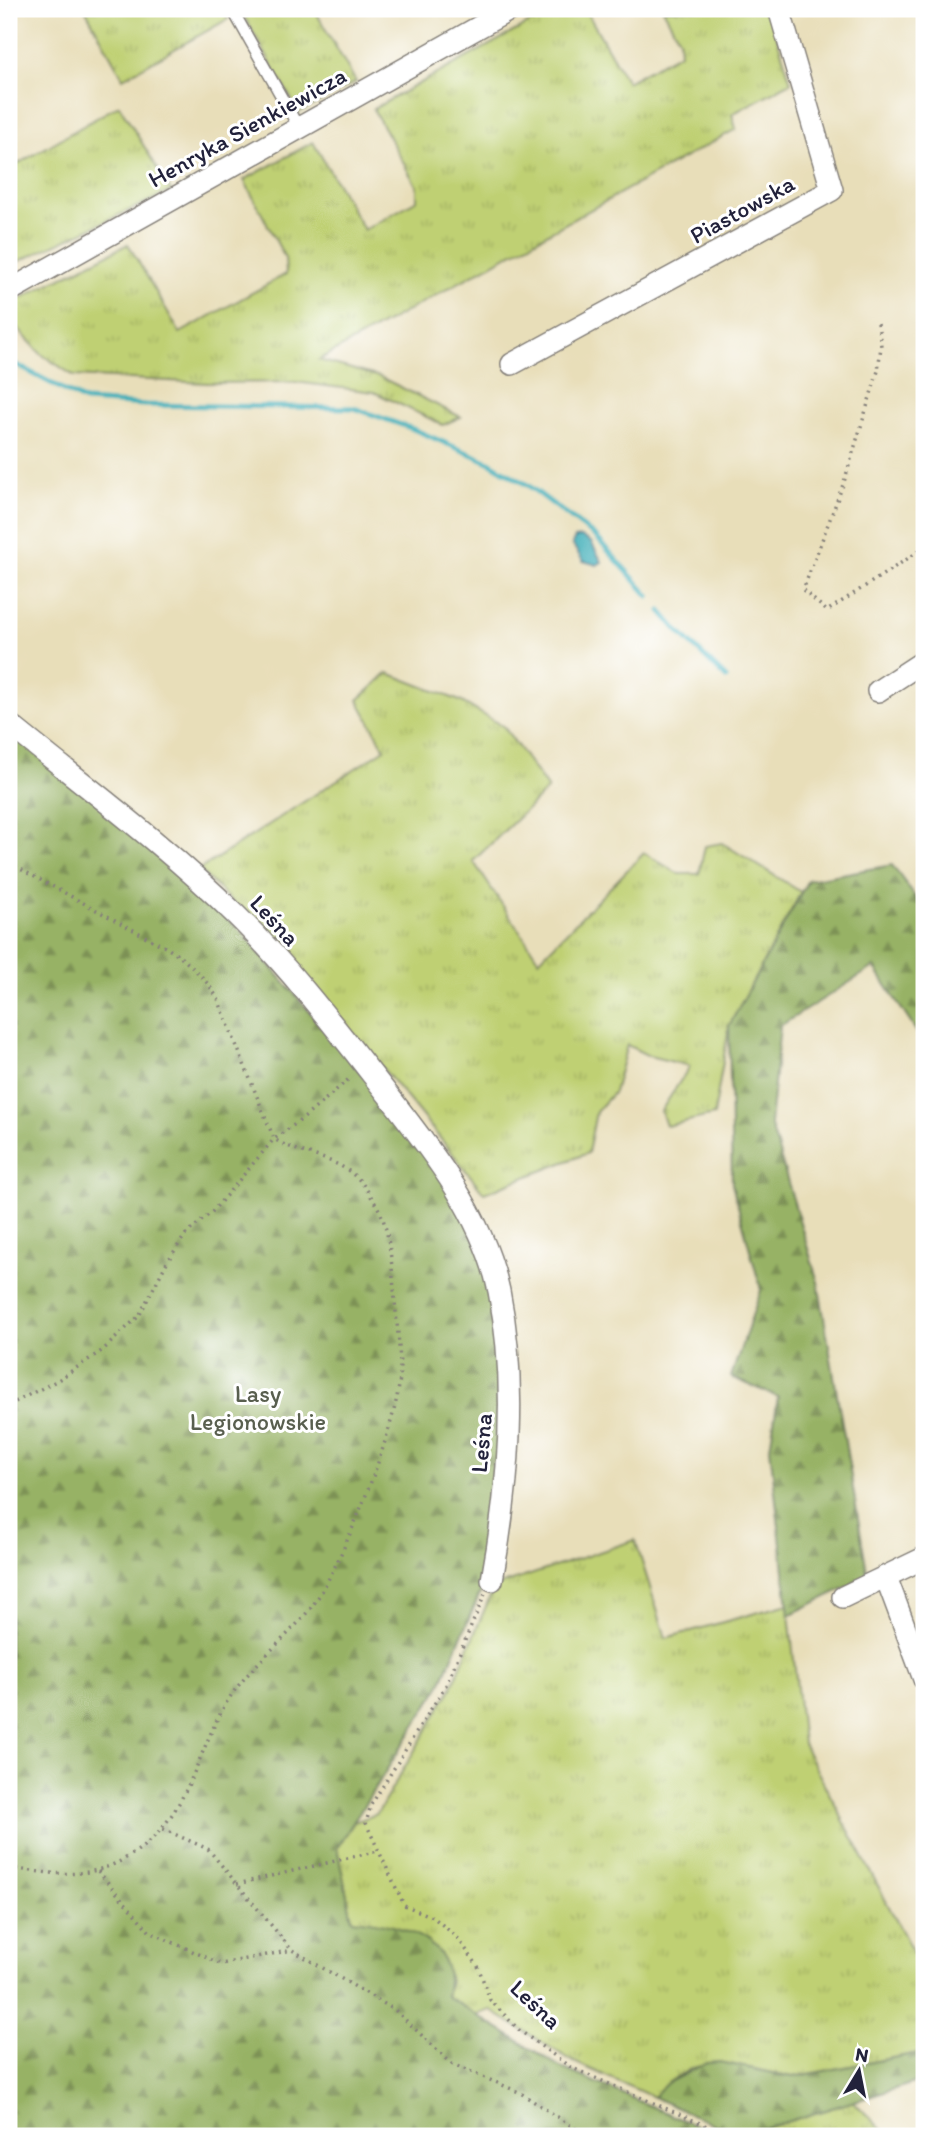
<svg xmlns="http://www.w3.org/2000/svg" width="933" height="2145" font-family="Itim,sans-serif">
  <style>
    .grass { fill: url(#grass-tufts); stroke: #707957; stroke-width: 2 }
    .forest { fill: url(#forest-firs); stroke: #5c6a50; stroke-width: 2 }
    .water { fill: #3bacb6; stroke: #2e6778; stroke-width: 2 }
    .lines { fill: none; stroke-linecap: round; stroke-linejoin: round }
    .stream { stroke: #3bacb6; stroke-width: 5 }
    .lane-casing { stroke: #85807a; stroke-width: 13 }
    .street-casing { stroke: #85807a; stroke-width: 24 }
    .path { stroke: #85807a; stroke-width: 3.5; stroke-dasharray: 2 5; stroke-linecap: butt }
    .lane { stroke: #fff; stroke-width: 10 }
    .street { stroke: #fff; stroke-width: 21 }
    .labels { text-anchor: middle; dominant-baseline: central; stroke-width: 6; stroke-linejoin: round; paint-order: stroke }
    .street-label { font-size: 24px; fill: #22223b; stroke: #fff }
    .park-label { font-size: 24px; fill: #595f4f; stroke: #fff }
  </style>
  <defs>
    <pattern id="grass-tufts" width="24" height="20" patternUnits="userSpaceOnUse" patternTransform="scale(1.75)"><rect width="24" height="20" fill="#bfd073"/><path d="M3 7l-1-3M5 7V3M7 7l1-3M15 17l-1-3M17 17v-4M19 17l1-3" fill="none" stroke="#a4b264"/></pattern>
    <pattern id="forest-firs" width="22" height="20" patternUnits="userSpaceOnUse" patternTransform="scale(1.75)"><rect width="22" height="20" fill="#97b265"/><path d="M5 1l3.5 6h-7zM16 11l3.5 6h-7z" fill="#7b9054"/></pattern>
  </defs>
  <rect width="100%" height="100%" fill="#fff"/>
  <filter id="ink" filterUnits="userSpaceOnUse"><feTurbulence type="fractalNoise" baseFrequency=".0143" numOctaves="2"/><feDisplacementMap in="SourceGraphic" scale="14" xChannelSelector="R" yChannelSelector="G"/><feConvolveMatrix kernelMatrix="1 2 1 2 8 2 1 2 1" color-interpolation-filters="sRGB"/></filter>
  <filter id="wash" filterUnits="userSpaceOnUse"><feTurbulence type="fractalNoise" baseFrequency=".00686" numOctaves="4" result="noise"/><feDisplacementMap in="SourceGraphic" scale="28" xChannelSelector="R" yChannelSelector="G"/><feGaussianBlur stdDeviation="1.57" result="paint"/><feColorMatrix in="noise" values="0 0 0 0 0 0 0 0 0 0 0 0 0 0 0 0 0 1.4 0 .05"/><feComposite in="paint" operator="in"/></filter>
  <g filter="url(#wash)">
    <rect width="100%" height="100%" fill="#e8deb9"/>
    <!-- grass -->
    <path class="grass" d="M85,9H223L228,19L123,78Z
      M240,9H314L356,82L299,113Z
      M555,9H585L627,82L680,53L679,39L663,9H768L791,82L732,114L736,129L319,360L380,377L461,417L443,425L374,392L295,382L207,383L74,376L41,354L9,319V304L128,244L180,333L286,274L285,258L244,180L313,142L364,230L417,200V187L373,109Z
      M119,105L171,191L9,266V169Z
      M388,673L460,701L504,727L548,789L473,861L539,960L644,853L679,874H699L705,846L722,843L801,892L729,1026L714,1115L666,1126L661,1111L690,1066L649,1056L627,1045L614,1092L596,1112L588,1153L484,1193C394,1080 303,969 199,870L385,749L358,700Z
      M635,1540L666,1638L788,1604L803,1744L924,1973V2052L793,2077L720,2062L692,2068L667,2083L653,2097L574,2062L490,2010L477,2015L446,1996L450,1981L429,1942L386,1925L352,1919L337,1848L354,1822L377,1814L451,1689L494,1587Z
      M853,2101L888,2136H740Z"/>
    <!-- forest -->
    <path class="forest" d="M9,719L241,931L421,1143L467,1219L494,1288L508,1406L487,1577L440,1686L337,1848L352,1919C397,1923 460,1939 446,1996L562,2068L720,2136H9Z
      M892,865L924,909V1043L874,967L780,1026L770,1123L818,1282L868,1577L789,1615L770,1448L778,1397L731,1377L761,1290L732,1184L729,1026L808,880Z
      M924,2052V2080L740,2136L653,2097L667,2083L706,2063L720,2062L793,2077Z"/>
    <!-- water -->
    <path class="water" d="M582,537L591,542L602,562L597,565L583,561L572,544L575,538Z"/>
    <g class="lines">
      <!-- stream -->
      <path class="stream" d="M9,361L85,401L145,405L354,408L413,429L489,462L529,486L596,537L649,596
        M661,611L677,630L726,678"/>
    </g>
  </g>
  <g filter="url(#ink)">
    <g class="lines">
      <defs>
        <path id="lane" d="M232,9L299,128"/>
        <path id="street" d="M9,291L511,9
          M512,364L832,190L779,9
          M878,691L924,661
          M9,724C85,786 165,845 235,914C290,968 338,1031 385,1091C432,1151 483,1215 499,1291C518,1385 509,1486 492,1580
          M886,1577L924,1679
          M843,1597L924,1558"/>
      </defs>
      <!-- lane casing -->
      <use href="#lane" class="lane-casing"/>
      <!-- street casing -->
      <use href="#street" class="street-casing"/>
      <!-- path -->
      <path class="path" d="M878,323L881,346L878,371L844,482L803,590L827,611L924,548
        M9,863L167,948C189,962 205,977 218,999L274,1139C299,1155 333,1156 355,1176C364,1183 371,1197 377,1206C389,1225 392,1266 394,1289C396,1317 400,1345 400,1373C400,1420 341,1567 313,1605C287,1640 248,1666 225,1705C195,1757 187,1820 131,1855C90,1881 55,1874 9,1868
        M9,1405L58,1380L103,1350L139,1316L167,1262L186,1234L212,1212L274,1139L305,1117L350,1078
        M485,1594L446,1685L371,1805L366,1823L370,1832L404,1905L433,1917L457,1937L478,1966L490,2000L519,2030L570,2067L730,2136
        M163,1829L208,1849L291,1949
        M98,1871L150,1932L221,1964L292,1950L395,2010L452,2064L519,2092L587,2136
        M237,1884L378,1851"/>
      <!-- lane -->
      <use href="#lane" class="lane"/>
      <!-- street -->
      <use href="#street" class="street"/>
    </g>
  </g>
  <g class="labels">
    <!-- street labels -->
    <g class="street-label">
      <text transform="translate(247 127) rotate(-29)">Henryka Sienkiewicza</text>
      <text transform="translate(742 209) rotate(-29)">Piastowska</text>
      <text transform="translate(275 920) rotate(47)">Leśna</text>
      <text transform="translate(481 1443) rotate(-85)">Leśna</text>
      <text transform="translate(536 2004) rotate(43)">Leśna</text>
    </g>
    <!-- park labels -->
    <g class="park-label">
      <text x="258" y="1393">Lasy<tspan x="258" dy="28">Legionowskie</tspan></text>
    </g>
  </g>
  <!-- margin -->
  <rect width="933" height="2145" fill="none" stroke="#fff" stroke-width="35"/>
  <!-- north arrow -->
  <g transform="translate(859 2071) rotate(10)" stroke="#ffffff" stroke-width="5" paint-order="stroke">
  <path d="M0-5L12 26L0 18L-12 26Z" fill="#22223b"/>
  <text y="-10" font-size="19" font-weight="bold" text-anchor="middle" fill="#22223b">N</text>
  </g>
</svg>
